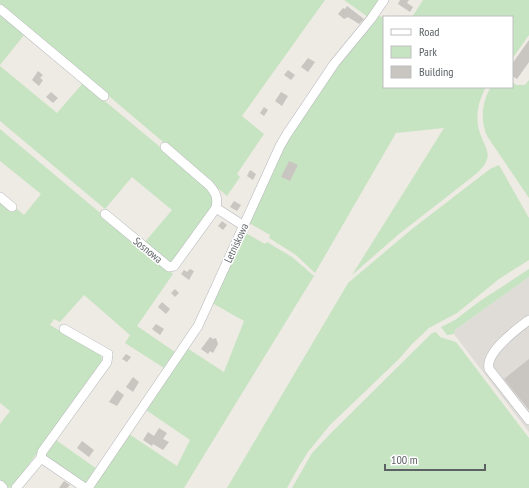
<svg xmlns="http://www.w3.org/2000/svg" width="529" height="488" font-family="'PT Sans Narrow',sans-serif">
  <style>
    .industrial { fill: #dfdcd8 }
    .green { fill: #c7e4c2 }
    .building { fill: #c9c5c1 }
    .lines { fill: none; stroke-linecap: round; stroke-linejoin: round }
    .minor-casing { stroke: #b5b7ba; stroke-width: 10 }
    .minor { stroke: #fff; stroke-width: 9 }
    .labels { text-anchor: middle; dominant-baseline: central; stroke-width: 3; stroke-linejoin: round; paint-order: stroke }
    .street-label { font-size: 11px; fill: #5c6164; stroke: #fff }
  </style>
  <rect width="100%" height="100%" fill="#eeeae4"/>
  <!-- industrial -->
  <path class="industrial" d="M529,277V432L454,334L455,330Z"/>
  <!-- green -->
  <path class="green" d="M0,0H325L242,116L264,134L237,174L240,177L227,196L0,4Z
    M344,0H379L368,17Z
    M423,0H529V35L512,59V17H412Z
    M0,12L25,34L0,65Z
    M378,16L385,17L384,87H486C479,100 476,112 478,126C483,149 498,154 476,174L399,234L352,275L444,128L396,133L315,273L296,255L269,238L270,235L249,223L287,140L341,60Z
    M0,66L57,113L83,83L212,190L213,206L173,263H169L144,243L172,210L133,178L132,177L105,209L0,121Z
    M529,80V198L487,136C480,120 482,101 491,87H512V82L516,85H525Z
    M0,129L173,274L137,326L175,352L164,368L125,343L130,335L84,295L60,322L54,319L50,325L101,355L102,361L13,487L8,488L0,481V424L10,411L0,403V201L14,212L17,209L24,215L41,194L0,161Z
    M499,165L529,218V260L499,279L457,313L429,328L412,344L399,359L330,425L308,452L298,468L287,488H227L348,283L412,229L490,169Z
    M244,232L265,244L267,242L292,257L314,276L184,488H93L129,434L177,466L190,440L146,410L187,348L224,372L244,321L212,303Z
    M529,269V277L455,330L454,334L447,335L441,327L455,320L480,301Z
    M436,332L440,337L456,342L529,438V488H292L312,453L331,433L432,333Z
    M56,440L97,469L86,485L45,456Z"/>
  <!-- building -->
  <path class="building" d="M400,0H409L407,3L413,7L410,12L398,4Z
    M347,6L364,19L359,24L348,17L344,19L338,14L343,8L345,9Z
    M529,40V62L517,79L512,76V64Z
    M308,58L315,62L308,72L301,67Z
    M288,70L295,75L291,80L284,75Z
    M38,71L43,75L40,78L43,80L39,86L32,80Z
    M51,92L58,98L53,103L46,97Z
    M281,92L288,96L282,106L275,101Z
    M264,107L268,110L264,116L260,113Z
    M289,161L298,165L290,181L281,177Z
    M250,170L256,174L253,180L247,176Z
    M234,201L241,205L237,211L230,207Z
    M222,221L227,225L223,230L218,226Z
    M190,269L194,271L189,280L181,274L184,270L187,272Z
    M175,289L179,293L175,297L171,293Z
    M162,302L170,309L166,314L158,307Z
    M156,324L164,329L160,335L152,329Z
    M210,337L213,339L216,338L218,344L213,353L210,351L208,354L201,349Z
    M126,354L131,357L127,362L122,359Z
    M529,359V410L504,379Z
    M133,377L139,382L133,392L126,387Z
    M117,390L124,395L117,406L109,402Z
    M159,428L167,433L163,439L169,442L163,450L153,444L152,446L143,440L148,432L154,436Z
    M82,441L94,450L89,457L77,448Z
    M64,481L70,485L67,488H59Z"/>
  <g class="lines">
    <defs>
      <path id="minor" d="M0,9L104,96
        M0,197L12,207
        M216,208L244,226
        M105,214L169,267L174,266L216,208C218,197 216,193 209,185L165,147
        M529,320C517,329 485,352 489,369L529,420
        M41,458L85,488
        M0,485L3,488
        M16,488L41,458L42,452L107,362L108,354L64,329
        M88,488L198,326L280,146L287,134L334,64L371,19L384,0"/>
    </defs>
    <!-- minor casing -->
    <use href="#minor" class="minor-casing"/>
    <!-- minor -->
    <use href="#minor" class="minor"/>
  </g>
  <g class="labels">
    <!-- street labels -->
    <g class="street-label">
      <text transform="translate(236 243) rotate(-65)">Letniskowa</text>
      <text transform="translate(148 250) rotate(39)">Sosnowa</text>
    </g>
  </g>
  <!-- legend -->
  <rect x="383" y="16" width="130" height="72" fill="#ffffff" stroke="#bec0c1"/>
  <rect x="391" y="29" width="20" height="6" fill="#ffffff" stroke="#bec0c1"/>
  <text x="419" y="36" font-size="12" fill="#5c6164">Road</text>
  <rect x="391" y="46" width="20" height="12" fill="#c7e4c2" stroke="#bec0c1"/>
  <text x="419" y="56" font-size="12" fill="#5c6164">Park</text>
  <rect x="391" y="66" width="20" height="12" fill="#c9c5c1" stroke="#bec0c1"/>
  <text x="419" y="76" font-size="12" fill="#5c6164">Building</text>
  <!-- scale -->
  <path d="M385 464v6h100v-6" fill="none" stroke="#5c6164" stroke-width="2"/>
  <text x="391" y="464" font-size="12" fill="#5c6164" stroke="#ffffff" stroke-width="3" paint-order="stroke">100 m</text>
</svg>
